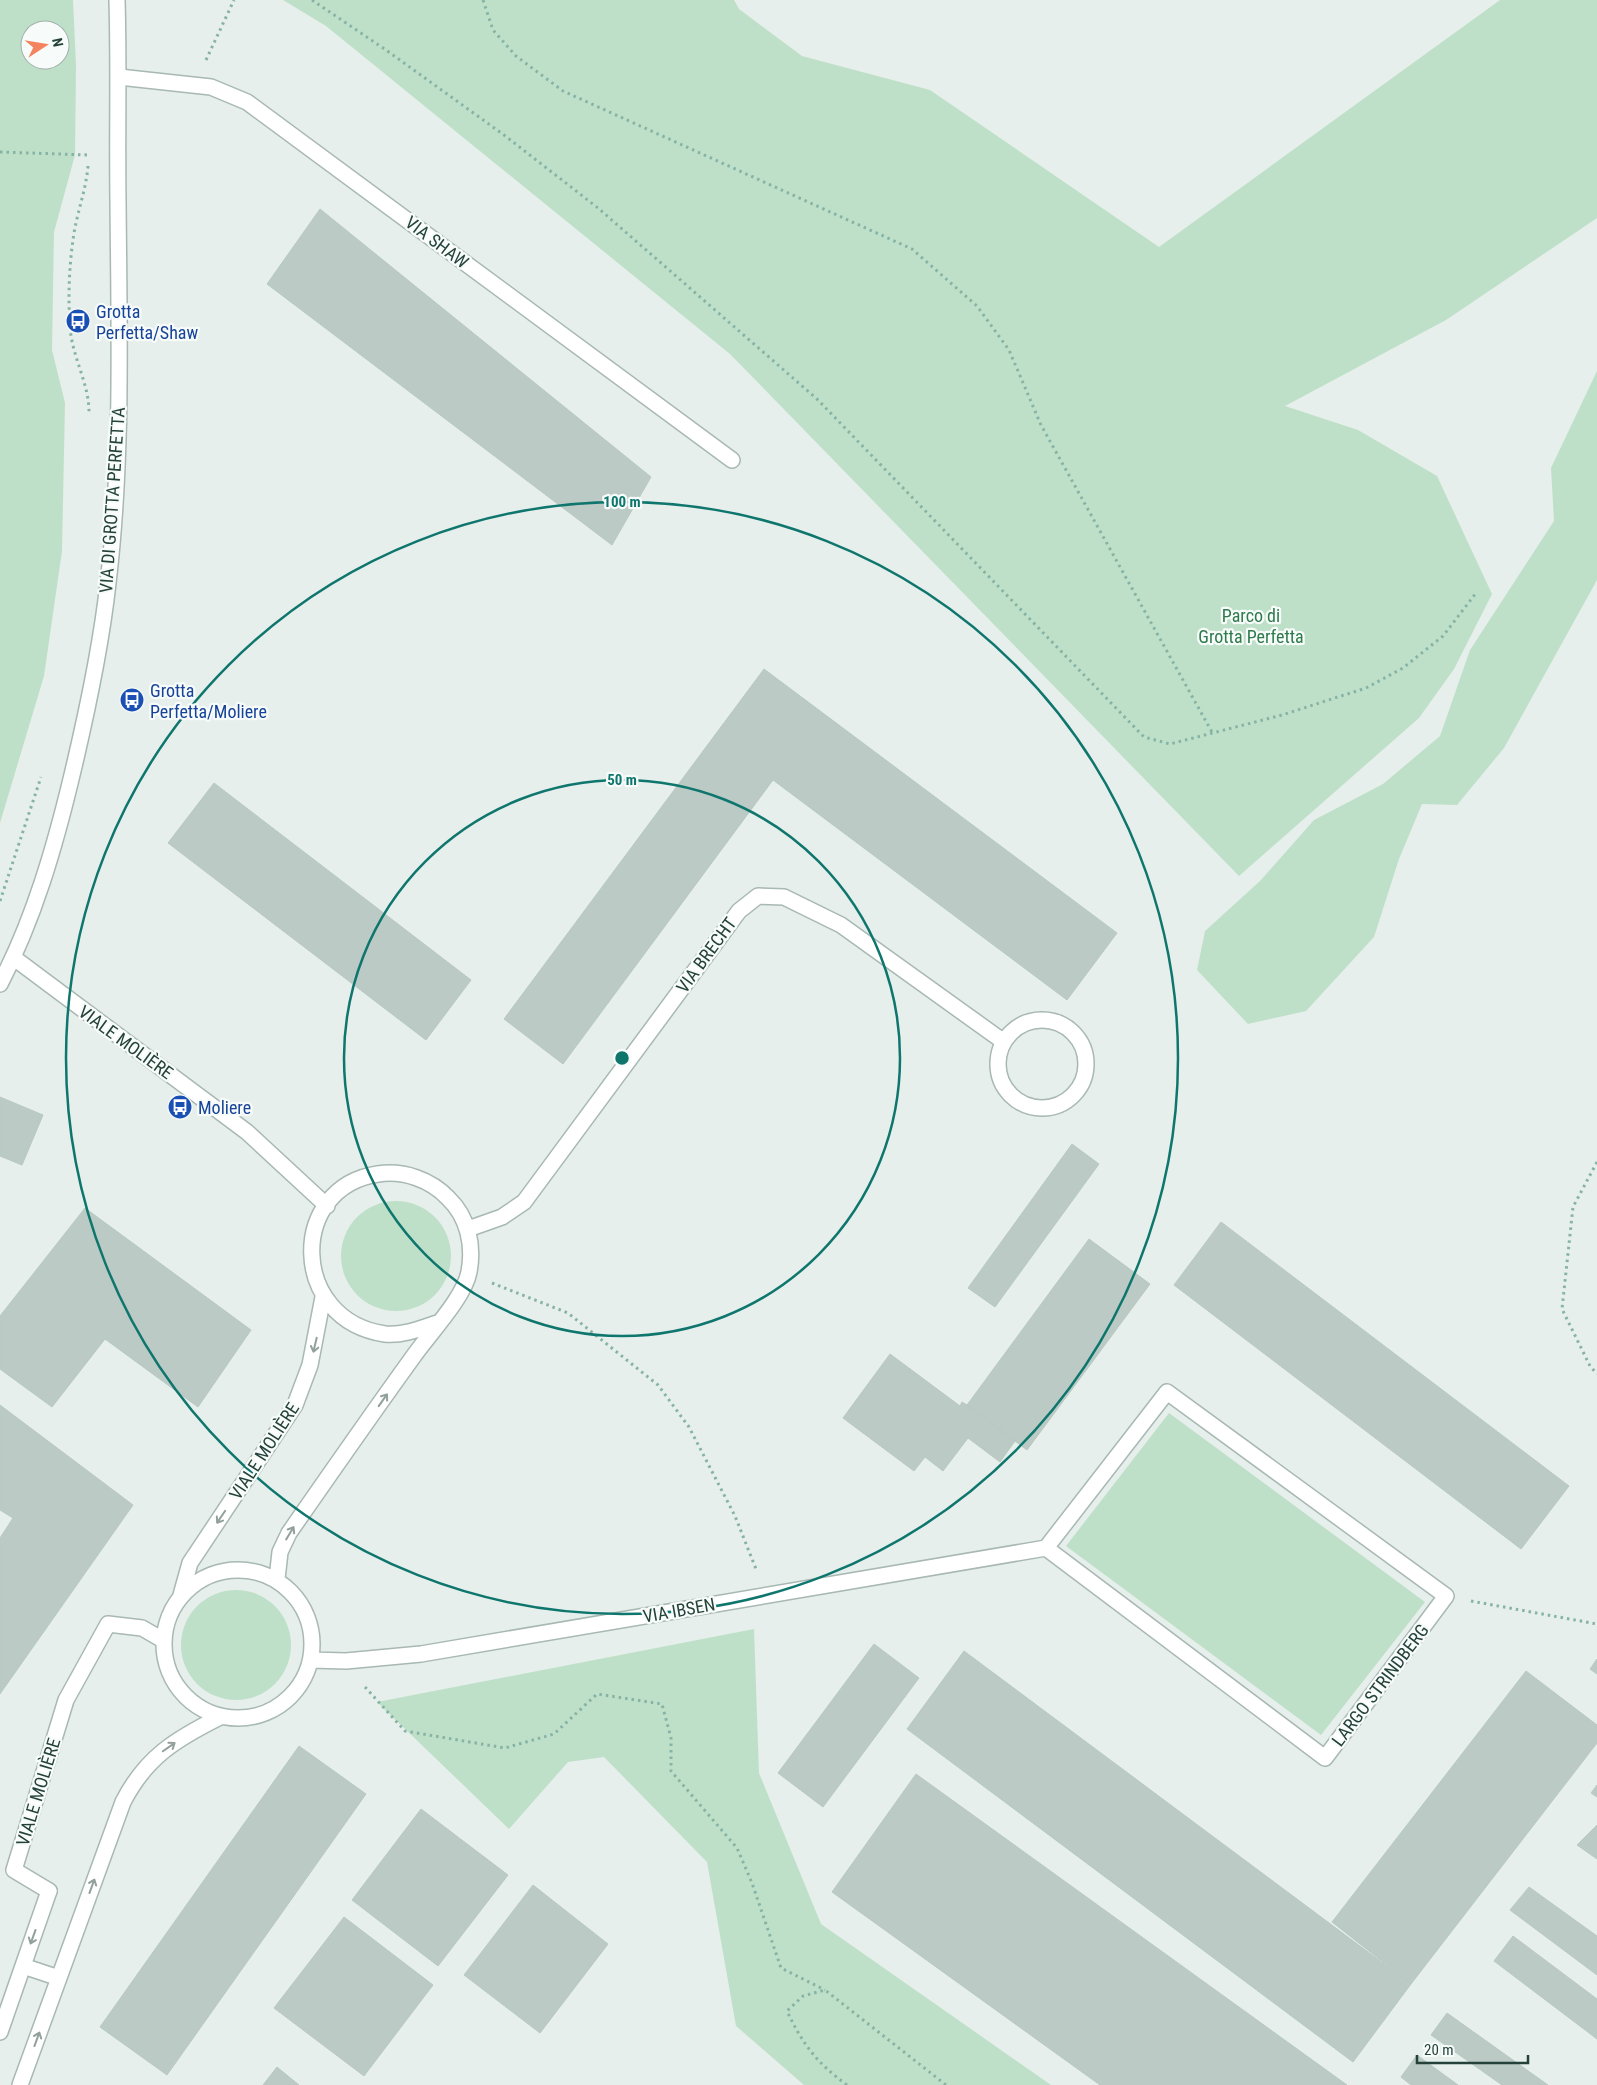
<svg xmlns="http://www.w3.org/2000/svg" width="1597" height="2085" font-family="'Roboto Condensed',sans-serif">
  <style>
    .green { fill: #bfe0c8; fill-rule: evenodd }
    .building { fill: #bbcac4; stroke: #b8c9c2 }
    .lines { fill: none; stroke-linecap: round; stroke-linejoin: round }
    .service-casing { stroke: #a8b8b2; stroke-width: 18 }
    .minor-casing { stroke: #a8b8b2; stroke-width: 18 }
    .tertiary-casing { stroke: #a8b8b2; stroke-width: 18 }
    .path { stroke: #86b3a5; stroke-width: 3; stroke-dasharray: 2.5 4; stroke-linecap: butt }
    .service { stroke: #fff; stroke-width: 15 }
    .minor { stroke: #fff; stroke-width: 15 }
    .tertiary { stroke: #fff; stroke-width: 15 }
    .oneway { stroke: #92a09c }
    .ring { fill: none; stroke: #0f766e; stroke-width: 2.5 }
    .labels { text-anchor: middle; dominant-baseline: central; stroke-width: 4.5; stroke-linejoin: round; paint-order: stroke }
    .street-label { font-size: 18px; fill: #24423a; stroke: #f7fbf9 }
    .transit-label { font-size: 18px; fill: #164399; stroke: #f7fbf9; text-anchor: start }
    .park-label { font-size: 18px; fill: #2d7a4b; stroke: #f7fbf9 }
    .centre { fill: #0f766e; stroke: #f7fbf9; stroke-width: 2.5 }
    .ring-label { font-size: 15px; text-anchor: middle; font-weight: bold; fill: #0f766e; stroke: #f7fbf9; stroke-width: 4.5; stroke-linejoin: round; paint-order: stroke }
  </style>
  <rect width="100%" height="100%" fill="#e6efeb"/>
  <!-- green -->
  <path class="green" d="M0,0H73L76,65L75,155L54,232L52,350L65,403L62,551L44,676L0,823ZM30,30H60V60H30Z
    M283,0H734L739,9L802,56L930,90L1159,247L1500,0H1597V218L1446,320L1285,406L1358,430L1437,476L1492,594L1454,669L1419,718L1239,876L730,354L326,26Z
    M1597,371V580L1504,748L1457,805L1422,804L1399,859L1374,937L1306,1011L1248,1024L1197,970L1205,931L1260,881L1314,820L1383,784L1440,736L1470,650L1554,521L1551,468Z
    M341 1256a55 55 0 1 1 110 0a55 55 0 1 1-110 0Z
    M1169,1413L1425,1602L1321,1735L1066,1546Z
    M181 1645a55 55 0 1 1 110 0a55 55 0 1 1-110 0Z
    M754,1629L759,1773L821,1924L1051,2085H804L736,2026L707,1862L604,1757L568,1762L509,1829L377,1702Z"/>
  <!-- building -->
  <path class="building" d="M320,209L651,477L612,545L267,284Z
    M764,669L1117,933L1067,1000L773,780L563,1064L504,1019Z
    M214,783L471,980L426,1040L168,843Z
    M0,1097L43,1115L22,1165L0,1156Z
    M1072,1144L1099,1164L995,1307L968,1288Z
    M85,1208L251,1330L198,1407L105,1339L52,1407L0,1369V1316Z
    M1221,1222L1569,1486L1521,1549L1174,1285Z
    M1089,1239L1150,1284L1027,1450L967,1405Z
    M890,1354L960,1406L962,1402L967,1405L1015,1441L1000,1462L968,1438L943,1471L925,1457L914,1471L843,1418Z
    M0,1405L133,1505L0,1694V1538L13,1518L0,1510Z
    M874,1644L919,1678L823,1807L778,1773Z
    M964,1651L1411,1984L1353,2062L907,1729Z
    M1597,1659V1674L1590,1669Z
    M1526,1671L1597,1725V1743L1411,1984L1332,1922Z
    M299,1746L366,1794L167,2075L100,2027Z
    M916,1774L1347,2085H1100L832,1892Z
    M1597,1785V1797L1591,1793Z
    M421,1809L508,1875L438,1966L352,1900Z
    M1597,1825V1859L1577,1845Z
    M533,1885L608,1944L540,2033L464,1975Z
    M1529,1887L1597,1936V1975L1510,1910Z
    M344,1917L433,1985L364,2076L274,2008Z
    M1513,1936L1597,1999V2039L1494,1961Z
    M1447,2013L1548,2085H1502L1431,2035Z
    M1417,2055L1458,2085H1411L1401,2077Z
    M277,2067L299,2085H263Z"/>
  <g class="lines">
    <defs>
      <path id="service" d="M49,1891L14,1870L66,1700L108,1624L142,1628L163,1640"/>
      <path id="minor" d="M119,77L211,87L247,102L732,460
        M14,958L247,1132L327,1206
        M998 1064a44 44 0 1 1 88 0a44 44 0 1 1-88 0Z
        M468,1229L502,1217L524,1202L739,911L758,896L784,897L841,925L1004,1042
        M1167,1392L1446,1596L1325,1758L1046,1548Z
        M164 1644a74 74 0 1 1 148 0a74 74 0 1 1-148 0Z
        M277,1579L280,1552L289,1533C330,1474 371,1415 413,1357C429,1334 464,1298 469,1272C474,1245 468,1217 448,1198C431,1180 404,1170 378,1174C288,1187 289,1320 385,1334C402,1336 422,1328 437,1323
        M181,1595L190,1563L295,1405L310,1365L323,1297
        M311,1660L346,1661L421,1654L1046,1548
        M23,1966L59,1978
        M0,2032L49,1891
        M20,2085L123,1802C146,1757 176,1739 220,1717"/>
      <path id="tertiary" d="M0,984C34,919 55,846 72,775C87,712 101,648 108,583C123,456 119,328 118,201C117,134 119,67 117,0"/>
    </defs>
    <!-- service casing -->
    <use href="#service" class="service-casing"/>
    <!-- minor casing -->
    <use href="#minor" class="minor-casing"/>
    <!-- tertiary casing -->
    <use href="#tertiary" class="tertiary-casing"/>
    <!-- path -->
    <path class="path" d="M312,0L386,50L504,135L598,208L817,399L1144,737L1170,744L1282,715L1366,688L1403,668L1443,636L1476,593
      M483,0L493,30L516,56L563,91L912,249L977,306L1009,350L1041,425L1213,734
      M206,60L234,0
      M0,152L89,155
      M88,166C86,191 76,215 73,240C69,268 68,299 70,327C72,357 89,383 89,412
      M0,901L41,777
      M1597,1162L1573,1207L1562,1309L1590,1366L1597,1374
      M492,1283L568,1313L658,1385L689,1427L735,1516L756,1569
      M1471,1601L1597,1624
      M365,1687L405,1731L505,1748L554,1734L597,1694L662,1704L671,1738V1771L737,1848L752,1883L781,1968L825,1990
      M847,2085C817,2063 803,2045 787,2011L803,1996L825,1990L946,2085"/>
    <!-- service -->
    <use href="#service" class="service"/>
    <!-- minor -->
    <use href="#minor" class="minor"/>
    <!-- tertiary -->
    <use href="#tertiary" class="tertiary"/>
  </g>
  <!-- one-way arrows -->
  <defs><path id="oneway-shaft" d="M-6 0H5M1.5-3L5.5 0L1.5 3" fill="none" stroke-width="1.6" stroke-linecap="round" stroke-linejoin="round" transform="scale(1.25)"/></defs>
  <g class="oneway">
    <use href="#oneway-shaft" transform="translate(315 1345) rotate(103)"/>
    <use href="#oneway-shaft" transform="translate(383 1400) rotate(-55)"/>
    <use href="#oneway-shaft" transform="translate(221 1517) rotate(124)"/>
    <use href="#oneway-shaft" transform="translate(290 1533) rotate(-59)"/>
    <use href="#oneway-shaft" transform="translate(169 1747) rotate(-35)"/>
    <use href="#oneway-shaft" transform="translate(92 1886) rotate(-70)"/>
    <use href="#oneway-shaft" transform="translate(33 1937) rotate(110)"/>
    <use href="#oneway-shaft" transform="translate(37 2039) rotate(-70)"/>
  </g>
  <!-- distance rings -->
  <g class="ring">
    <circle cx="622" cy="1058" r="278"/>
    <circle cx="622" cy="1058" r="556"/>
  </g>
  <!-- icons -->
  <defs>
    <symbol id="bus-disc" viewBox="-11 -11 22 22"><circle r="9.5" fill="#1a4fb4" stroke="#f7fbf9"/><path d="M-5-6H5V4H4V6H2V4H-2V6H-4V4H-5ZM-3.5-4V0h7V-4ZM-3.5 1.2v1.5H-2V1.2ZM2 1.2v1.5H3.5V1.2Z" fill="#fff"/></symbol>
  </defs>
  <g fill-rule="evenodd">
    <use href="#bus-disc" x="64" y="307" width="28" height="28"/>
    <use href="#bus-disc" x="118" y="686" width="28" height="28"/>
    <use href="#bus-disc" x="166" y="1093" width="28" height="28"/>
  </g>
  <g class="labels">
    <!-- street labels -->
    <g class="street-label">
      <text transform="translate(437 242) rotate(37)">VIA SHAW</text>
      <text transform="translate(112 500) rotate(-86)">VIA DI GROTTA PERFETTA</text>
      <text transform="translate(706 955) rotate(-54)">VIA BRECHT</text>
      <text transform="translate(126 1042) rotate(36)">VIALE MOLIÈRE</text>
      <text transform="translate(264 1451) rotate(-57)">VIALE MOLIÈRE</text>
      <text transform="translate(679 1610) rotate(-10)">VIA IBSEN</text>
      <text transform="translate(1380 1685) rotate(-53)">LARGO STRINDBERG</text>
      <text transform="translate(38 1792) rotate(-73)">VIALE MOLIÈRE</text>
    </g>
    <!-- transit labels -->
    <g class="transit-label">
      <text x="96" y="311">Grotta<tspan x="96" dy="21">Perfetta/Shaw</tspan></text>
      <text x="150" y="690">Grotta<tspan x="150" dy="21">Perfetta/Moliere</tspan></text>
      <text x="198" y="1107">Moliere</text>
    </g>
    <!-- park labels -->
    <g class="park-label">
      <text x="1251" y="615">Parco di<tspan x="1251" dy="21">Grotta Perfetta</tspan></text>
    </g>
  </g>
  <circle cx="622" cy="1058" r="8" class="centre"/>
  <g class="ring-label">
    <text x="622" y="507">100 m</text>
    <text x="622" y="785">50 m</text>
  </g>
  <!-- north arrow -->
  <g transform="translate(45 45) rotate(78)"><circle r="24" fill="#f7fbf9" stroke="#a3b1ad"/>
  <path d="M0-4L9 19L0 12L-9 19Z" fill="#f4845f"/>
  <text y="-8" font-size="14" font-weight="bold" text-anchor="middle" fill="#24423a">N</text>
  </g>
  <!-- scale -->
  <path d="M1417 2055v8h111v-8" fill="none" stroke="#24423a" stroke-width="2.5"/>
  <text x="1424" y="2055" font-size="15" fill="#24423a" stroke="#f7fbf9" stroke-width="4" paint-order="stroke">20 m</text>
</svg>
